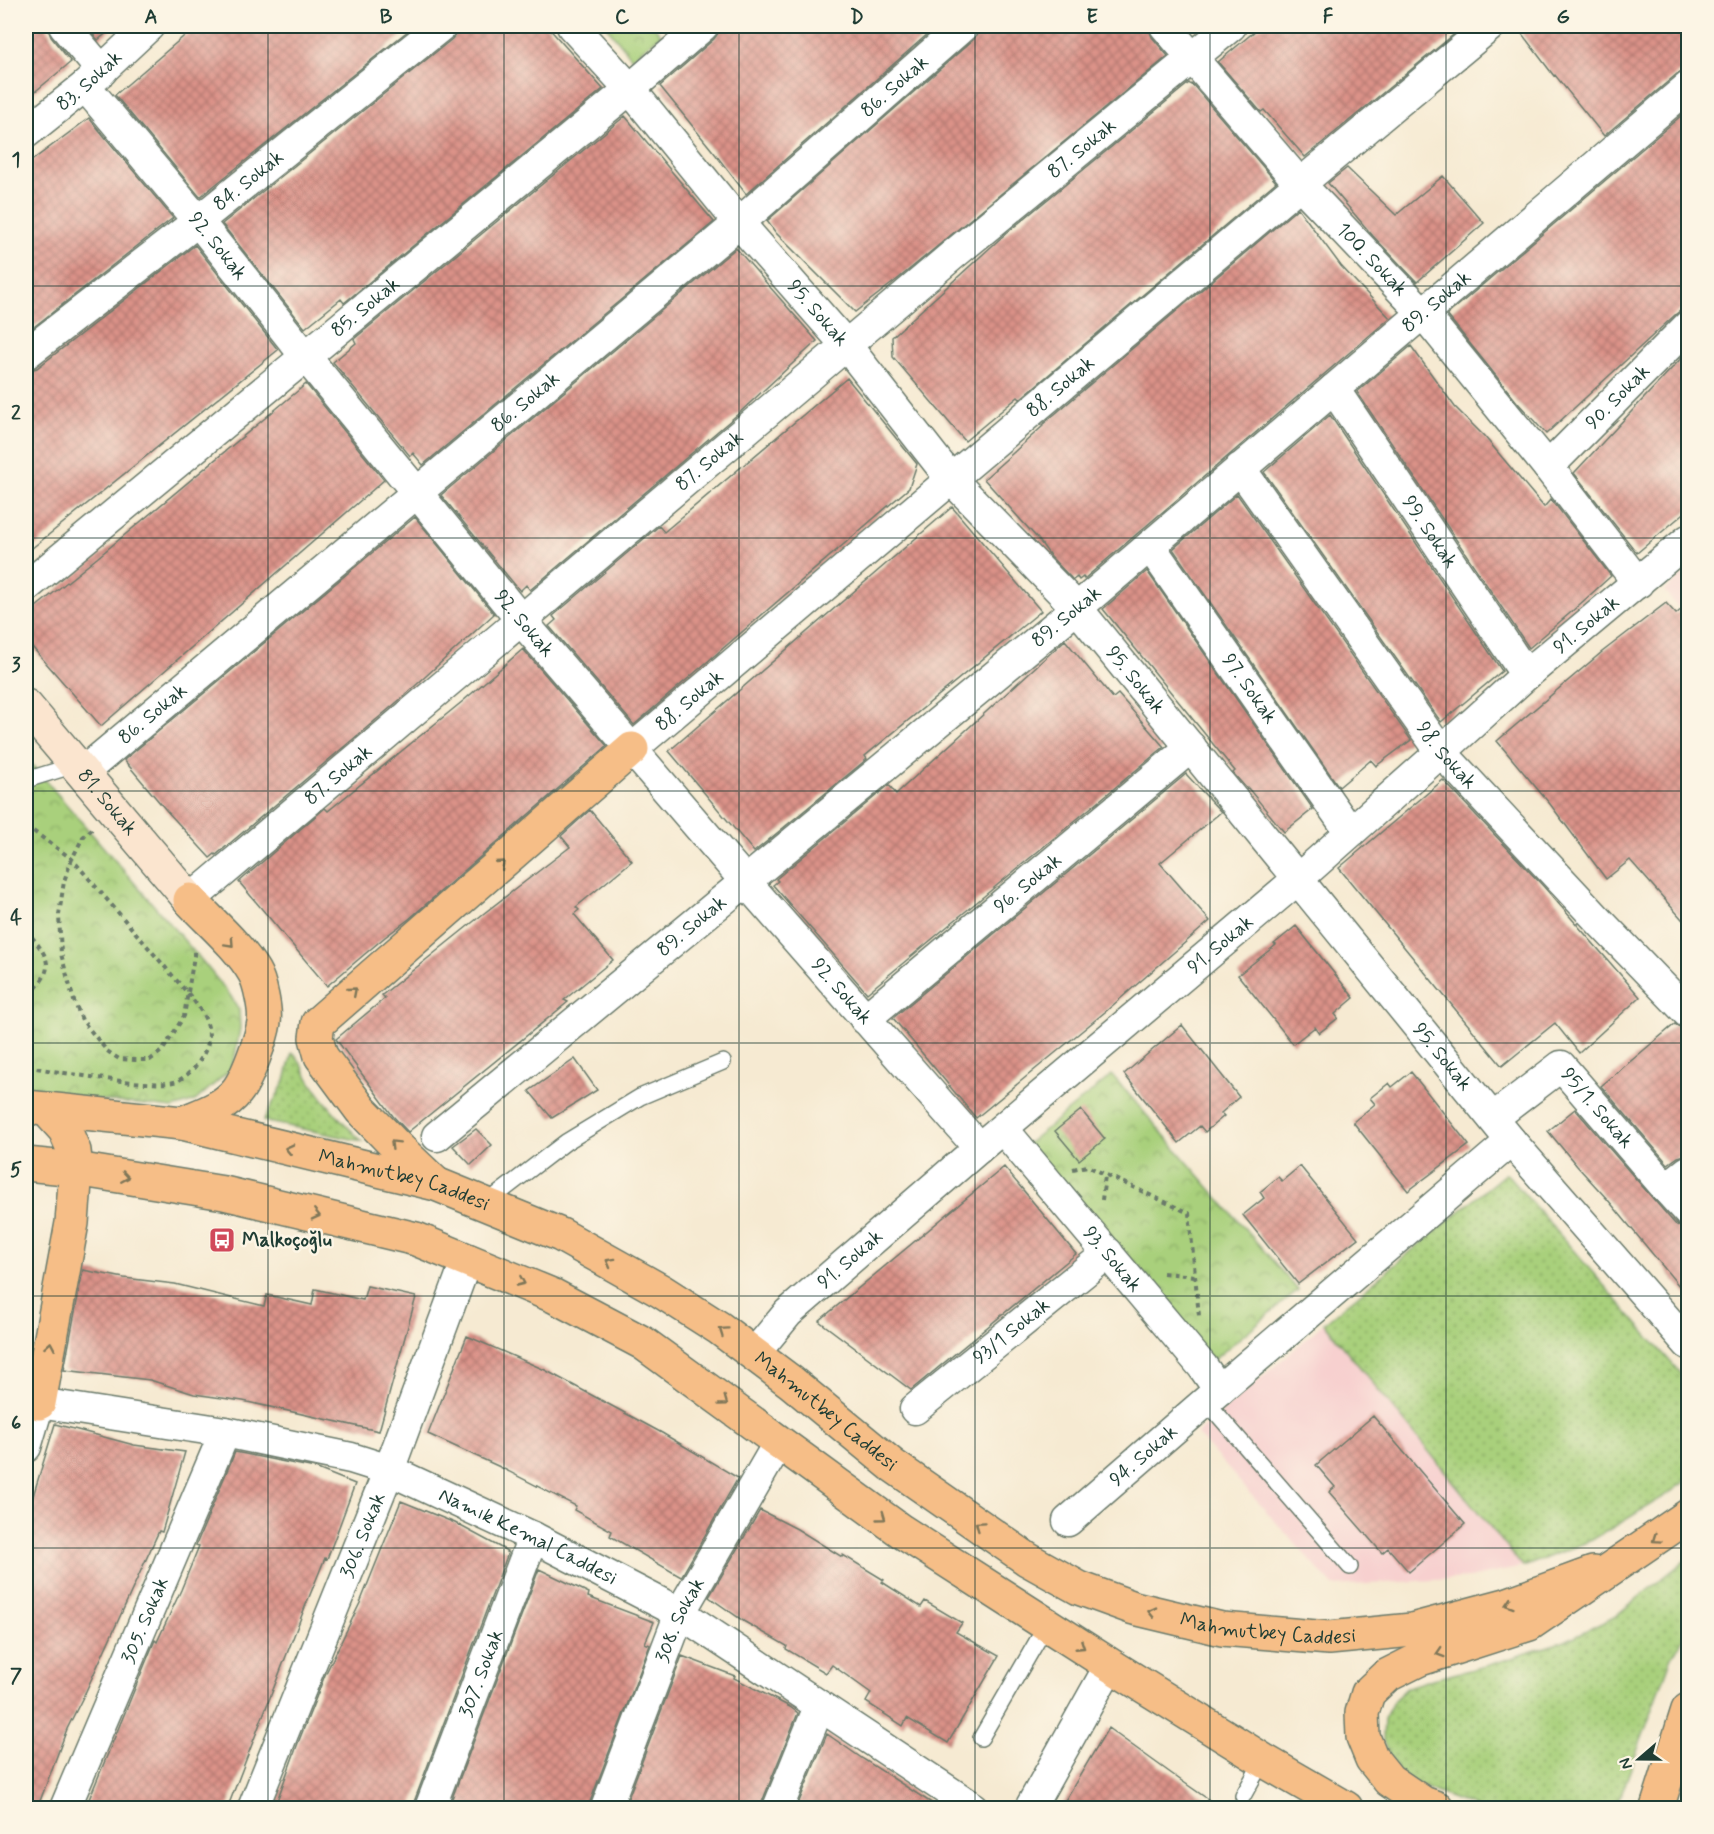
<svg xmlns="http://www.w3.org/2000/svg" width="1714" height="1834" font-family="Mynerve,sans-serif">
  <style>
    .built { fill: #f7d0cf }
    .grass { fill: url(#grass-dots); stroke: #648658; stroke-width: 1.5 }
    .park { fill: url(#park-crowns); stroke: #648658; stroke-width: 1.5 }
    .building { fill: url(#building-cross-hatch) }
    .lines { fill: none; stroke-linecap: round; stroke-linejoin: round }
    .lane-casing { stroke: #6a7a6b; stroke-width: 18 }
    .street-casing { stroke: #6a7a6b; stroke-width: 33 }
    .secondary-casing { stroke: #6a7a6b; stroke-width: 36 }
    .primary-casing { stroke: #6a7a6b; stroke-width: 36 }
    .highway-casing { stroke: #6a7a6b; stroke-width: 36 }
    .path { stroke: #6a7a6b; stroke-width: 4; stroke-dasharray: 4.5 4.5; stroke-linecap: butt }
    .lane { stroke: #fff; stroke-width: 15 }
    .street { stroke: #fff; stroke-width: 30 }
    .secondary { stroke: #fbe5cf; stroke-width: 33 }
    .primary { stroke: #f6be87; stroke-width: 33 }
    .highway { stroke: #f6be87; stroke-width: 33 }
    .oneway { stroke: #807759 }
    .grid { fill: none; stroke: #1f3d34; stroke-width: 1.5; stroke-opacity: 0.55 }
    .labels { text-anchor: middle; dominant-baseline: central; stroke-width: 5; stroke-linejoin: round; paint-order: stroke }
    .street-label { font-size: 20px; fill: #1f3d34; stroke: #fcf5e5 }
    .poi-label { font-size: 20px; font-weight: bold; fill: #1f3d34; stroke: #fcf5e5; text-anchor: start }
    .neatline { fill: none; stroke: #1f3d34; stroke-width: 2 }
    .grid-label { font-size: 20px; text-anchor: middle; font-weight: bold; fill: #1f3d34 }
  </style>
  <defs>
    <pattern id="grass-dots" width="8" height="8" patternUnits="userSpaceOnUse" patternTransform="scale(1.5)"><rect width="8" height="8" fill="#a9d07b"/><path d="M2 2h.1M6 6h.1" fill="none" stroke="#89aa66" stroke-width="1.8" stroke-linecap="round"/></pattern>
    <pattern id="park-crowns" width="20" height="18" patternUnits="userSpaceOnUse" patternTransform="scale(1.5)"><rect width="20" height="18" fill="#a9d07b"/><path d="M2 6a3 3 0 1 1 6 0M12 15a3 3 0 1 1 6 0" fill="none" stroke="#89aa66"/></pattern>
    <pattern id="building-cross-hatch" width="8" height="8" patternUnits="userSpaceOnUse" patternTransform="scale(1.5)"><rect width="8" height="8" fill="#db9288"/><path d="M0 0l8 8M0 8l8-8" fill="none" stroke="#b17870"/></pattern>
  </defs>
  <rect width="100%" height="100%" fill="#fcf5e5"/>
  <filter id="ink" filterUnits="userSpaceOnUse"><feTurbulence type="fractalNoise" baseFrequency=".0167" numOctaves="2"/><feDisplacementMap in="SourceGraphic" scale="12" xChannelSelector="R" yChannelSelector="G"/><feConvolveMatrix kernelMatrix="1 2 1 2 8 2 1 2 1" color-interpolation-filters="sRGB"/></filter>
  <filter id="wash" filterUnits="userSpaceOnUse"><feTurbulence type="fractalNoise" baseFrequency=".008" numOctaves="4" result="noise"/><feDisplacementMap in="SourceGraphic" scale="24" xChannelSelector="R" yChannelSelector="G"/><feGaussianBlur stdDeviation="1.35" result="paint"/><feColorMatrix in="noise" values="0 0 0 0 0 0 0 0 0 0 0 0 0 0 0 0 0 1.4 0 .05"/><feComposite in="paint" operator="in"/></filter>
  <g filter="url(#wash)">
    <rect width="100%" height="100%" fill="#f6ead2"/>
    <!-- built -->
    <path class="built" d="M1688,570V619L1664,591Z
      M1324,1323L1523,1567L1469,1578L1333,1586L1197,1434Z"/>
    <!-- grass -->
    <path class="grass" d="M292,1053C302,1059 305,1075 312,1084C327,1106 343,1123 362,1141L263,1121L285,1081Z
      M1506,1173L1688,1382V1479L1665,1496L1592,1540L1523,1567L1324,1323Z
      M1688,1558V1628L1671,1659L1617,1806L1603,1808H1477L1423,1787L1398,1772L1383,1741L1384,1719L1394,1700L1408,1687L1429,1680L1486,1666L1565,1641L1614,1617Z"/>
    <!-- park -->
    <path class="park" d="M606,26H654L661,35L632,58Z
      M26,758L203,962L230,995L239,1010L240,1028L235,1056L230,1070L195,1101L173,1108L26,1092V982L28,979L26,977Z
      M1112,1075L1298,1290L1212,1361L1027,1144Z"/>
    <g id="blocks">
      <!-- building -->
      <path class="building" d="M26,26H47L51,37L71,62L26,99Z
        M86,26H115L98,40Z
        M196,26H414L200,197L115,95Z
        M458,26H547L603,89L344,303L341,299L305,328L222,224L452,39L457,33Z
        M720,26H925L930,32L746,194L716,155L660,86L714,39L719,32Z
        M982,26H1148L1152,37L1168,56L899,278L855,312L776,233L767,221L974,39Z
        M1261,26H1464L1305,157L1264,110L1261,112L1218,62Z
        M1516,26H1689V70L1677,74L1604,136L1555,75L1554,76Z
        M1189,83L1191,85L1192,84L1276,182L1020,399L1018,397L965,441L893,357L892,337L1003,236Z
        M1689,109V304L1676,314L1546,434L1517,402L1447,315Z
        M625,116L714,222L423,465L413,453L410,456L333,362L356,343L354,339Z
        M89,118L173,218L26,333V165Z
        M1347,168L1396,215L1443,176L1484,223L1417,282L1373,236L1328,183Z
        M1298,208L1341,266L1390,318L1084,579L1083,577L1079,580L1077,577L1073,580L1051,557L1038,539L984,479L1043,426L1042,425Z
        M195,245L278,350L26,553V371L37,368Z
        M736,248L817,341L738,414L530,590L526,585L520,591L441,495Z
        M1411,346L1455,407L1484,436L1544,507L1551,499L1611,576L1569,614L1529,648L1357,392Z
        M1689,350V509L1637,553L1574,473Z
        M847,378L917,464L909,488L634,725L549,626L556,620L553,616L659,526L664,532Z
        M306,384L384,480L101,726L26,640V615L97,558Z
        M1330,415L1502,671L1441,722L1264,472Z
        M1237,494L1411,740L1376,766L1371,760L1339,787L1173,549Z
        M952,507L1041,611L865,756L867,759L754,852L669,751Z
        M415,517L494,614L403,697L216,855L215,854L210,858L166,810L124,760Z
        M1147,571L1313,809L1284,832L1248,788L1247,789L1233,773L1235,771L1103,609Z
        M1666,603L1676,614L1689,603V927L1630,860L1606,879L1550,804L1497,741L1602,652Z
        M1065,640L1113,698L1118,694L1164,747L867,993L773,885L778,881L776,879L889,785L896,794Z
        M523,649L607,746L409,919L385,937L327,986L239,882L325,808L328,811L463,701Z
        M1186,774L1221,812L1160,863L1210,921L1105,1012L976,1118L893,1018Z
        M1443,780L1544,887L1640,997L1579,1053L1555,1023L1502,1066L1339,868Z
        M590,810L632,861L576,907L579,910L574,914L613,960L564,1000L568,1002L408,1132L393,1116L336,1039L385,998L382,995L483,914L570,847L561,836Z
        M1296,926L1354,998L1335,1014L1338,1018L1319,1033L1315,1027L1293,1044L1238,975L1276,945L1274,944Z
        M1675,1024L1689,1033V1154L1678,1157L1668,1164L1601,1086Z
        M1182,1025L1239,1097L1221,1113L1224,1116L1205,1132L1200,1126L1179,1143L1124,1074Z
        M575,1059L597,1090L552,1118L529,1091Z
        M1411,1072L1469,1145L1408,1191L1353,1122L1375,1104L1370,1098L1389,1083L1392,1087Z
        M1575,1109L1675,1224L1682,1228L1689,1229V1298L1608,1200L1577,1166L1548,1131Z
        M1081,1110L1105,1139L1079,1160L1055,1131Z
        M476,1129L492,1145L471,1165L453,1146Z
        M1300,1166L1358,1238L1298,1284L1243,1215L1264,1198L1260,1192L1278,1177L1282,1181Z
        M1004,1167L1076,1254L911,1390L819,1321Z
        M83,1270L124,1278L175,1284L264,1306L267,1295L312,1305L315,1289L363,1300L367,1286L416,1297L379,1431L243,1401L194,1394L150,1380L64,1370Z
        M467,1336L545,1370L662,1433L738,1478L681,1577L610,1536L612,1531L574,1510L576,1506L500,1467L428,1434Z
        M1373,1416L1465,1524L1409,1572L1388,1548L1382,1553L1329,1492L1335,1487L1316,1465Z
        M55,1424L134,1445L185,1452L162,1532L159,1531L86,1691L67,1729L37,1809H26V1519Z
        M235,1452L315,1468L355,1484L327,1559L325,1558L305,1607L227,1809H85L155,1640L157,1642L181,1590L199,1546L196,1545Z
        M401,1501L455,1523L507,1551L506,1552L508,1553L414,1802L413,1809H274L298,1743L325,1675L360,1603Z
        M760,1510L797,1529L842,1557L843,1555L884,1580L882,1582L921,1607L925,1601L962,1623L956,1632L999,1656L948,1743L907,1718L903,1726L866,1702L871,1693L832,1665L826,1673L786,1649L787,1646L745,1622L709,1597Z
        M539,1569L589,1593L588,1597L654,1622L645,1643L650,1645L590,1802L589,1809H448Z
        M682,1656L735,1676L734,1678L790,1707L798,1713L762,1802L761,1809H624Z
        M1108,1728L1179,1779L1222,1809H1060Z
        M827,1734L863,1759L941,1809H796Z"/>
    </g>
  </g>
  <g filter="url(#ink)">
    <use href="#blocks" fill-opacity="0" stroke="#6a7a6b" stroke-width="1.5"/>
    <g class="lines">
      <defs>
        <path id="lane" d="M26,780L75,765
          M485,1204L566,1142L640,1097L723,1062
          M1206,1401L1350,1567
          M981,1738L1047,1624
          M1243,1796L1263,1760"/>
        <g id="street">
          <path d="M64,26L102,71"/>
          <path id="s1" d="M572,26L630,89L739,223L846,345L951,479L1077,608L1511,1141L1688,1344"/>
          <path id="s2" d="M1165,26L1300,184L1423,313L1548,467L1638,583"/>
          <path id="s3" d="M85,86L198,221L306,357L521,620L746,882L979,1148"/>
          <path id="s4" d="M26,133L85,86L149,26"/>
          <path id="s5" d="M26,354L198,221L441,26"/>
          <path id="s6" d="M1334,389L1526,675"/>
          <path id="s7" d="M1548,467L1688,326"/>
          <path id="s8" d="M1240,468L1441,752L1602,924L1688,1013"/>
          <path id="s9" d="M1150,546L1350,832"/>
          <path id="s10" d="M26,587L630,89L703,26"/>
          <path id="s11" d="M632,749L1300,184L1490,26"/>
          <path id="s12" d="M82,773L739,223L963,26"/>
          <path id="s13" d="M190,900L954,254L1231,26"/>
          <path id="s14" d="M865,1019L1191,747"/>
          <path id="s15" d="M1493,1118L1561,1066L1666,1188"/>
          <path id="s16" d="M1003,1129L1203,1367L1219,1390"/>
          <path id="s17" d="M437,1136L1077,608L1688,87"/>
          <path d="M1688,1171L1666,1188L1688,1212"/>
          <path id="s18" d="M755,1353L788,1313L979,1148L1298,879L1441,752L1526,675L1688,540"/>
          <path id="s19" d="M26,1401L225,1432L351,1458L389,1470L533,1537L680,1613L974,1808"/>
          <path id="s20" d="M915,1409L1108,1253"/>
          <path d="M26,1447L39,1403"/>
          <path id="s21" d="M1068,1521L1219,1390L1511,1141"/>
          <path id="s22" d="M65,1808L225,1432"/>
          <path id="s23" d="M253,1808L389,1470L467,1259"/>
          <path id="s24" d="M430,1808L533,1537"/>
          <path id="s25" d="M606,1808L680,1613L779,1442"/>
          <path d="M778,1808L819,1707"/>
          <path d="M1030,1808L1110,1665"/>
        </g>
        <g id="secondary">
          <path id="s26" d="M26,706L190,900"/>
        </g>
        <g id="primary">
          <path id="s27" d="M26,1107L182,1123L436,1184L561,1235L661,1291L719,1328L791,1382L892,1465L1027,1559L1079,1588L1134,1608L1222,1629L1329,1638L1412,1630L1506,1605L1593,1573"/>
          <path d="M182,1123C201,1115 224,1108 237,1091C247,1079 262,1037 264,1022C266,1011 260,982 254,972C238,945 211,923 190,900"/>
          <path d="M26,1164L76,1169L224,1193L416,1239L554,1296L643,1343L901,1531L1110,1665L1263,1760L1346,1808"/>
          <path d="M435,1183L396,1146L361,1110L321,1056L316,1038L318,1023L632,749"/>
          <path d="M39,1403L72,1223L76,1169L74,1151L65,1130L46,1109"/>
        </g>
        <path id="highway" d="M1437,1808L1423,1803L1389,1780L1372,1759L1363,1737L1362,1713L1368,1693L1386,1676L1420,1659L1529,1624L1688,1516
          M1657,1808L1688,1710"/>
      </defs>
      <!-- lane casing -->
      <use href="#lane" class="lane-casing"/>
      <!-- street casing -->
      <use href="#street" class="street-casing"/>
      <!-- secondary casing -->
      <use href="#secondary" class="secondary-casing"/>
      <!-- primary casing -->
      <use href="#primary" class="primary-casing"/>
      <!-- highway casing -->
      <use href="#highway" class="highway-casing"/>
      <!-- path -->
      <path class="path" d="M26,826L72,859L191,997C204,1014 215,1030 205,1051C200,1063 188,1076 177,1081C158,1090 51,1071 26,1066
        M92,829L83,837L72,859L64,881L59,915L61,954L74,1001L82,1020L107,1051L119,1059L135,1060H150L163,1050L184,1016L194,956V948
        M26,930C54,963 54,968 26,1000
        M1073,1169L1087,1166L1189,1213L1199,1316
        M1102,1200L1105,1175
        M1163,1273L1195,1276"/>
      <!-- lane -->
      <use href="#lane" class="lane"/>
      <!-- street -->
      <use href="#street" class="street"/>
      <!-- secondary -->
      <use href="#secondary" class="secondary"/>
      <!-- primary -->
      <use href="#primary" class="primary"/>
      <!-- highway -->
      <use href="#highway" class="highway"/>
    </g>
    <!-- one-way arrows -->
    <defs><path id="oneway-chevron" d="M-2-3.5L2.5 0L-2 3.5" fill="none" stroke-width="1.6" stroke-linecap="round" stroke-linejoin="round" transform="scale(1.5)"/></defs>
    <g class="oneway">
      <use href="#oneway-chevron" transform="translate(501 864) rotate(-41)"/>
      <use href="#oneway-chevron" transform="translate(230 943) rotate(47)"/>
      <use href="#oneway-chevron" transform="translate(353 991) rotate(-41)"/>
      <use href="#oneway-chevron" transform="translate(394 1144) rotate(-135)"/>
      <use href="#oneway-chevron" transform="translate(289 1149) rotate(-167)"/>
      <use href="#oneway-chevron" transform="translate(125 1177) rotate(9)"/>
      <use href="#oneway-chevron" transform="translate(316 1215) rotate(13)"/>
      <use href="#oneway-chevron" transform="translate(610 1262) rotate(-151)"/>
      <use href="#oneway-chevron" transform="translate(521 1282) rotate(23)"/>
      <use href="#oneway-chevron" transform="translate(723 1331) rotate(-145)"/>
      <use href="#oneway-chevron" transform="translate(50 1346) rotate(-80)"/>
      <use href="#oneway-chevron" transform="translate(724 1402) rotate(36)"/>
      <use href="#oneway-chevron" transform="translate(882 1517) rotate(36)"/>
      <use href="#oneway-chevron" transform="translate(979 1525) rotate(-145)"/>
      <use href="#oneway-chevron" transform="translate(1656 1539) rotate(145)"/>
      <use href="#oneway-chevron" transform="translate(1509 1604) rotate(162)"/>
      <use href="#oneway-chevron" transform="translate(1152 1612) rotate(-167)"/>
      <use href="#oneway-chevron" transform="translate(1081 1646) rotate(33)"/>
      <use href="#oneway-chevron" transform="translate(1440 1653) rotate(162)"/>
    </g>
  </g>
  <!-- grid -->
  <path class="grid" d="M268,26V1808M504,26V1808M739,26V1808M975,26V1808M1210,26V1808M1446,26V1808M26,286H1688M26,538H1688M26,791H1688M26,1043H1688M26,1296H1688M26,1548H1688"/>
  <!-- icons -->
  <defs>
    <symbol id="bus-square" viewBox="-11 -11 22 22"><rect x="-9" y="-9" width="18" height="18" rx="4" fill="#d1495b" stroke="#fcf5e5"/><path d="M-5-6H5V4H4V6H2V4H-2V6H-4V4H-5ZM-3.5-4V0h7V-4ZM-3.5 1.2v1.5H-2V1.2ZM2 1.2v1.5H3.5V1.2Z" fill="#fff"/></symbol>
  </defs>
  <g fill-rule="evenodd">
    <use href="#bus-square" x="207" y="1225" width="30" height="30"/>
  </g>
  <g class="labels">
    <!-- street labels -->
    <g class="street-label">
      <text stroke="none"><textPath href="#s4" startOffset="82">83. Sokak</textPath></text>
      <text stroke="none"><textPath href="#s12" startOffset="1064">86. Sokak</textPath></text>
      <text stroke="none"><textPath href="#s13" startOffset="1166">87. Sokak</textPath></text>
      <text stroke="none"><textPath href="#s5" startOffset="282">84. Sokak</textPath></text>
      <text stroke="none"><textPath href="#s3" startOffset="208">92. Sokak</textPath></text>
      <text stroke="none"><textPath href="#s2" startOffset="312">100. Sokak</textPath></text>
      <text stroke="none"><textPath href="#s17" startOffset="1302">89. Sokak</textPath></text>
      <text stroke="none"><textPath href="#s10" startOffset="440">85. Sokak</textPath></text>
      <text stroke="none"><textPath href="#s1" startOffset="378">95. Sokak</textPath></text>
      <text stroke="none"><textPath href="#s11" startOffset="561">88. Sokak</textPath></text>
      <text stroke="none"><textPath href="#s7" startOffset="99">90. Sokak</textPath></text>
      <text stroke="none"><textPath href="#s12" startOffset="578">86. Sokak</textPath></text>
      <text stroke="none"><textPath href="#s13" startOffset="680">87. Sokak</textPath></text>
      <text stroke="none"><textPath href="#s6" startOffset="172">99. Sokak</textPath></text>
      <text stroke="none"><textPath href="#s17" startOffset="816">89. Sokak</textPath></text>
      <text stroke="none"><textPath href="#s3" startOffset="694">92. Sokak</textPath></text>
      <text stroke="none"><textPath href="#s18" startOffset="1106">91. Sokak</textPath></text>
      <text stroke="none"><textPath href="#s1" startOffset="864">95. Sokak</textPath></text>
      <text stroke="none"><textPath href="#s9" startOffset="174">97. Sokak</textPath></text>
      <text stroke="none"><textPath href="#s11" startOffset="75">88. Sokak</textPath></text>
      <text stroke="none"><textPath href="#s12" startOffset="92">86. Sokak</textPath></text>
      <text stroke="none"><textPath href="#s8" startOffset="354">98. Sokak</textPath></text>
      <text stroke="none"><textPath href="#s13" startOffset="194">87. Sokak</textPath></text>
      <text stroke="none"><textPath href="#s26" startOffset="126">81. Sokak</textPath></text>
      <text stroke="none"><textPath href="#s14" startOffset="212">96. Sokak</textPath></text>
      <text stroke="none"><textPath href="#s17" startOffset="330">89. Sokak</textPath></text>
      <text stroke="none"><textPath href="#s18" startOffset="620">91. Sokak</textPath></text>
      <text stroke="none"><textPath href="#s3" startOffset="1180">92. Sokak</textPath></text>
      <text stroke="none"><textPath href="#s1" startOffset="1350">95. Sokak</textPath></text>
      <text stroke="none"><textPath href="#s15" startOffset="141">95/1. Sokak</textPath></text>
      <text stroke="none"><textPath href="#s27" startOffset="386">Mahmutbey Caddesi</textPath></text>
      <text stroke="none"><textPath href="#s16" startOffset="170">93. Sokak</textPath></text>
      <text stroke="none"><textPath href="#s18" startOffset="134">91. Sokak</textPath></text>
      <text stroke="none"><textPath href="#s20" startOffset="124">93/1 Sokak</textPath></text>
      <text stroke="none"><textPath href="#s27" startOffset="872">Mahmutbey Caddesi</textPath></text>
      <text stroke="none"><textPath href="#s21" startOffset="100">94. Sokak</textPath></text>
      <text stroke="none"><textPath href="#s23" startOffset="294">306. Sokak</textPath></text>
      <text stroke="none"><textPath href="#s19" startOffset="524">Namık Kemal Caddesi</textPath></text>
      <text stroke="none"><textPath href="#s22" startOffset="204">305. Sokak</textPath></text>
      <text stroke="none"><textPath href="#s25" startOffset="202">308. Sokak</textPath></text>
      <text stroke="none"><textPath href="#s27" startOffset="1376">Mahmutbey Caddesi</textPath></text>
      <text stroke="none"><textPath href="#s24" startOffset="144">307. Sokak</textPath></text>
    </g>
    <!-- poi labels -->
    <g class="poi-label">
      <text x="242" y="1240">Malkoçoğlu</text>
    </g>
  </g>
  <!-- margin -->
  <rect width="1714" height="1834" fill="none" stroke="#fcf5e5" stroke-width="66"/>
  <!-- north arrow -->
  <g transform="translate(1639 1759) rotate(250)" stroke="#fcf5e5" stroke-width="4.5" paint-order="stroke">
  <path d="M0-4.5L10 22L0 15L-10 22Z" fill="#1f3d34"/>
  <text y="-9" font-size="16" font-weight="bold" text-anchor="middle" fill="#1f3d34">N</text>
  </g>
  <rect x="33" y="33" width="1648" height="1768" class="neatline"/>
  <g class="grid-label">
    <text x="151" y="23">A</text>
    <text x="386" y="23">B</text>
    <text x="622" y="23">C</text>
    <text x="857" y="23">D</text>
    <text x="1092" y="23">E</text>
    <text x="1328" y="23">F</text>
    <text x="1563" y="23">G</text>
    <text x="16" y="166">1</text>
    <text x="16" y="419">2</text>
    <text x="16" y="671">3</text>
    <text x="16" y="924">4</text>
    <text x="16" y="1176">5</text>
    <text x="16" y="1429">6</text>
    <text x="16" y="1682">7</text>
  </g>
</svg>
